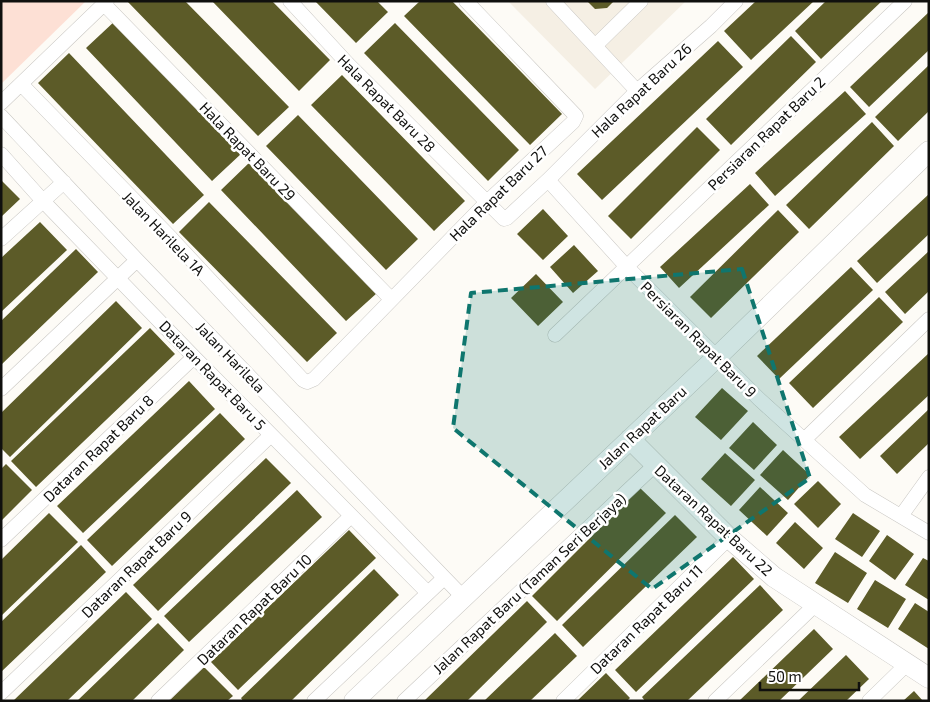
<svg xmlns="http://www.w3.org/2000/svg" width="930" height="702" font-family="'Exo 2',sans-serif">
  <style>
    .built { fill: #f5efe4 }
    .green { fill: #fde0d5 }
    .building { fill: #5c5b28 }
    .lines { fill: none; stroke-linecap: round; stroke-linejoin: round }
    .street-casing { stroke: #c9c7c3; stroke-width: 15 }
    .secondary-casing { stroke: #c9c7c3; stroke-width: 21 }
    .street { stroke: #fff; stroke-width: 14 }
    .secondary { stroke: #fff; stroke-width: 20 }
    .marked { fill: #0f766e; fill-opacity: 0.2; stroke: #0f766e; stroke-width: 4; stroke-dasharray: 10 6; stroke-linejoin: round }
    .labels { text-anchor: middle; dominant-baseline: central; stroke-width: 5; stroke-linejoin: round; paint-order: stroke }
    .street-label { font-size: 15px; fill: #10100e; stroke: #fff }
  </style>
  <rect width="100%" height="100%" fill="#fdfbf6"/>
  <!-- built -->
  <path class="built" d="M508,1H686L595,89Z"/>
  <!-- green -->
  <path class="green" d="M1,1H86L1,84Z"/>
  <!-- building -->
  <path class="building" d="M127,1H185L289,107L258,136Z
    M212,1H272L330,60L299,91Z
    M315,1H377L388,12L356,43Z
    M420,1H452L562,114L530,145L404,16Z
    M587,1H614L607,8L595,9Z
    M756,1H814L751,60L724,31Z
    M826,1H882L821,59L795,31Z
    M929,12V50L869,107L850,87Z
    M116,20L242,153L212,181L86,48Z
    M395,23L519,150L488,181L364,53Z
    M791,36L816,62L731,145L706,119Z
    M718,41L743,67L602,200L577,174Z
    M69,53L204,195L173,224L38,83Z
    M929,65V111L898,141L875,117Z
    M342,75L465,201L434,231L311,105Z
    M845,91L866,114L775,196L755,173Z
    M298,115L418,239L386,270L266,146Z
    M872,122L894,146L809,229L786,205Z
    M697,127L720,150L631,239L608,216Z
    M251,161L377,293L346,321L221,190Z
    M1,180L20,199L1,217Z
    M750,184L769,205L679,288L660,267Z
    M929,194V234L877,283L857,261Z
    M209,202L337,333L307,362L179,232Z
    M543,209L568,236L543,260L517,234Z
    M778,210L799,232L711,318L690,297Z
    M40,222L67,250L1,312V258Z
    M574,245L598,271L573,293L550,267Z
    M76,249L98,272L1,365V321Z
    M929,251V291L905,314L885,292Z
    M851,267L873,290L779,379L757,356Z
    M536,274L563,302L538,326L511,298Z
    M879,297L903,322L813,408L789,383Z
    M116,301L142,328L10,457L1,448V413Z
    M150,328L175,354L36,487L11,461Z
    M929,353V395L860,459L839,437Z
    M189,381L215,409L83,533L57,506Z
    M722,388L748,411L721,440L695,417Z
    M929,409V443L897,474L880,456Z
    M220,413L245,439L112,566L87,540Z
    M753,422L777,445L754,470L729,448Z
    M783,450L810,475L788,500L760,475Z
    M725,453L755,480L731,506L701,479Z
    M266,458L291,483L158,611L133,585Z
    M6,464L32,490L1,521V469Z
    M818,481L841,504L818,528L794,504Z
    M760,487L788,513L767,536L739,510Z
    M640,488L666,513L557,621L532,596Z
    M297,490L322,517L189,642L164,616Z
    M49,513L78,542L1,616V560Z
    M853,513L880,531L862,557L835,539Z
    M675,515L697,537L583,647L562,625Z
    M795,522L823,548L804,569L776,543Z
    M349,530L376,558L238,690L211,662Z
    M887,535L914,554L895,580L869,561Z
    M81,545L106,572L1,672V622Z
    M835,552L867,573L848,603L815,583Z
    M733,557L754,579L636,692L615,670Z
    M923,558L929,561V600L905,585Z
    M374,569L399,595L291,701H243L241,698Z
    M875,580L906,599L888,628L857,609Z
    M760,585L783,610L687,701H645L642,697Z
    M126,592L152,619L67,701H13Z
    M527,601L547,622L467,701H424Z
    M915,603L929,612V649L898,629Z
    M158,623L184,650L132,701H77Z
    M814,629L833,649L779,701H739Z
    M555,633L577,656L530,701H484Z
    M846,655L869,679L846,701H798Z
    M204,667L233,696L227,701H169Z
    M606,673L630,698L627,701H577Z
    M914,691L923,701H903Z"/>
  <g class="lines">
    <defs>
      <path id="street" d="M290,1L348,64L501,216L504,219L507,218L548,180L626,266L759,399L865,495L929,533
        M553,1L637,91
        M104,4L391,299
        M595,46L641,1
        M21,84L171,238L303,380L307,382L314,379L487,202L573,122L576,116L466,1
        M1,103L107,1
        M1,116L137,260L462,596
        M1,154L43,201L194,357L428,593
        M548,180L637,91L711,26L736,1
        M1,239L64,182
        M555,335L905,1
        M1,389L137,260
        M805,439L929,319
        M901,516L929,477
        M1,540L194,357
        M1,693L271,435
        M158,701L351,516
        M314,701L444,578
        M404,701L655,465
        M563,701L729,538
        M715,701L815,605
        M869,701L907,664"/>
      <path id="secondary" d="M630,439L729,538L774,577L929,678
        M354,701L717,357L929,151"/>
    </defs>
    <!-- street casing -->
    <use href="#street" class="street-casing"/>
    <!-- secondary casing -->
    <use href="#secondary" class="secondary-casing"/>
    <!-- street -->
    <use href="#street" class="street"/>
    <!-- secondary -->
    <use href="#secondary" class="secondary"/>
  </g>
  <!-- marked area -->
  <path class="marked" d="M742,269L810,478L652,589L453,428L471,293Z"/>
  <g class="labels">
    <!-- street labels -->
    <g class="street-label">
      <text transform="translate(641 90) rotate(-43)">Hala Rapat Baru 26</text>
      <text transform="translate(387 103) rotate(45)">Hala Rapat Baru 28</text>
      <text transform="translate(766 133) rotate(-44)">Persiaran Rapat Baru 2</text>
      <text transform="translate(248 151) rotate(46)">Hala Rapat Baru 29</text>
      <text transform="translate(498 193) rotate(-44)">Hala Rapat Baru 27</text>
      <text transform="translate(164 233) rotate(46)">Jalan Harilela 1A</text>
      <text transform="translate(699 339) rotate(45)">Persiaran Rapat Baru 9</text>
      <text transform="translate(231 357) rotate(46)">Jalan Harilela</text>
      <text transform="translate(213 375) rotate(46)">Dataran Rapat Baru 5</text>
      <text transform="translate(642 427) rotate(-43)">Jalan Rapat Baru</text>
      <text transform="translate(98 448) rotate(-44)">Dataran Rapat Baru 8</text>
      <text transform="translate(714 520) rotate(43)">Dataran Rapat Baru 22</text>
      <text transform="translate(136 564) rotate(-44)">Dataran Rapat Baru 9</text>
      <text transform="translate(529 583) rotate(-43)">Jalan Rapat Baru (Taman Seri Berjaya)</text>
      <text transform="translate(254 609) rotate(-44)">Dataran Rapat Baru 10</text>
      <text transform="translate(646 619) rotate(-44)">Dataran Rapat Baru 11</text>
    </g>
  </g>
  <!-- border -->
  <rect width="930" height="702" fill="none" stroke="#10100e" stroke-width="5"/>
  <!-- scale -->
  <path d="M760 682v8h99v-8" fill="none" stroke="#10100e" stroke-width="2.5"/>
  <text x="768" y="682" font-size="15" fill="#10100e" stroke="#ffffff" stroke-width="4" paint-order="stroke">50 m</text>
</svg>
